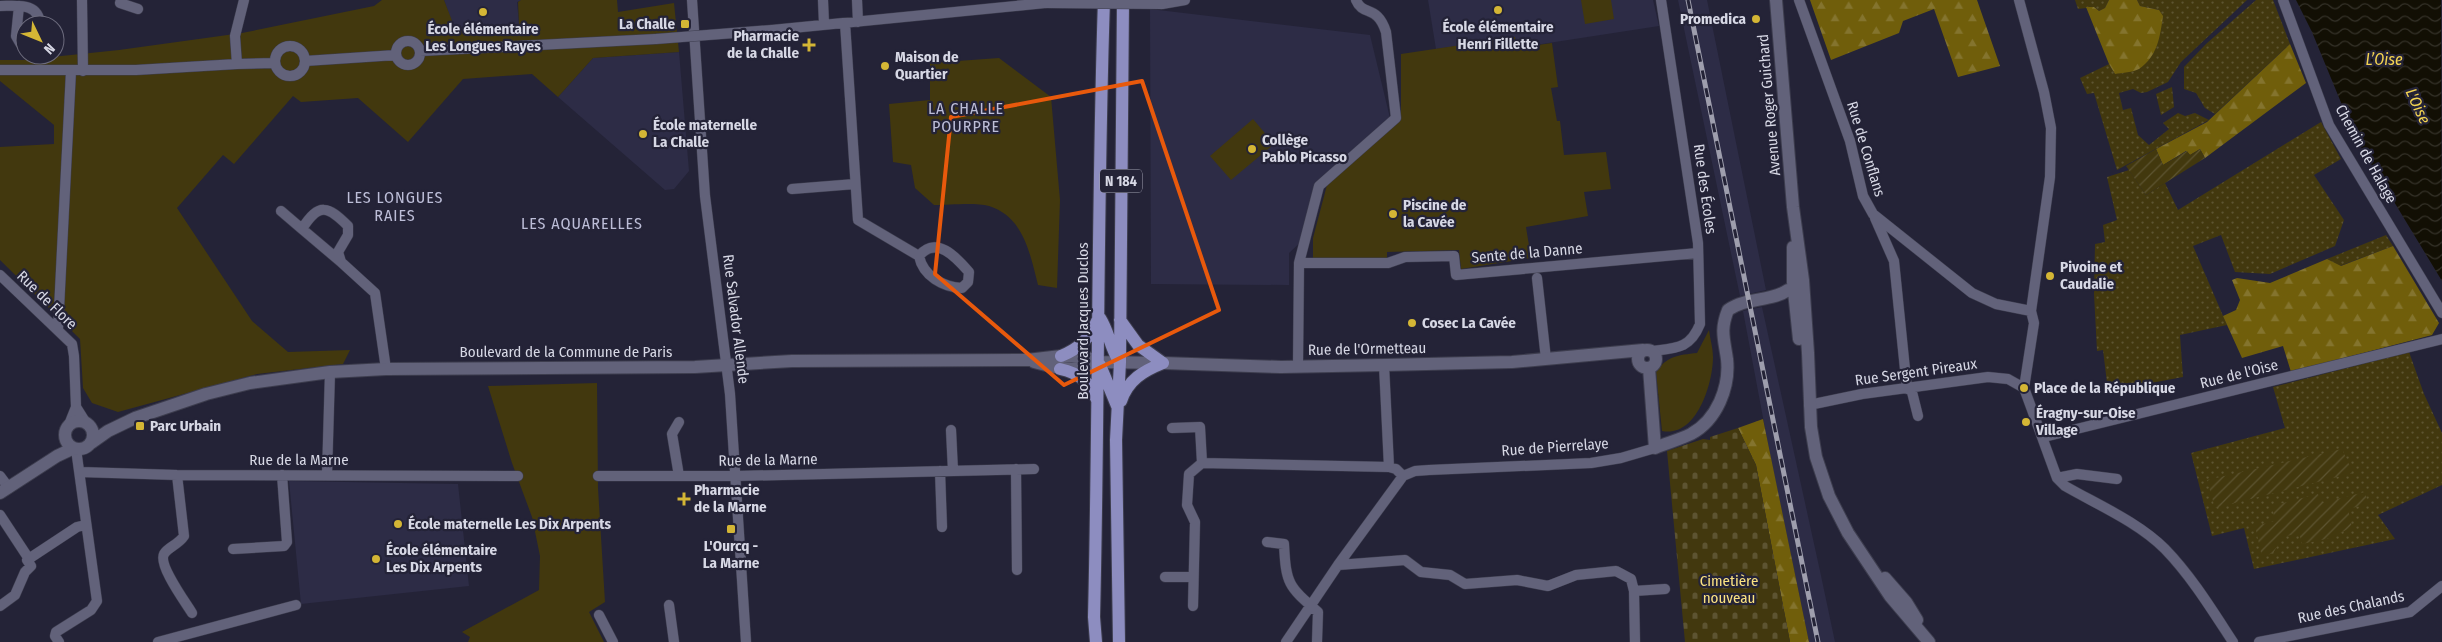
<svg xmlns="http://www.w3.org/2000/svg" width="2442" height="642" font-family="'Fira Sans Condensed',sans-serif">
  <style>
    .built { fill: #2d2c46 }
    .grass { fill: url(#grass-dots) }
    .forest { fill: url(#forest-firs) }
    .cemetery { fill: url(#cemetery-stones) }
    .park { fill: #42380e }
    .garden { fill: url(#garden-furrows) }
    .water { fill: url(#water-waves) }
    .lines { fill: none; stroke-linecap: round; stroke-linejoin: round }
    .street-casing { stroke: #3d3d4e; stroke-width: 11 }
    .secondary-casing { stroke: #3d3d4e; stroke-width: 14 }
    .primary-casing { stroke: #3d3d4e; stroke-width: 14 }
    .street { stroke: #62627a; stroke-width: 10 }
    .secondary { stroke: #62627a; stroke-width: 12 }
    .primary { stroke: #8d8dc0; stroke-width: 12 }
    .rail-casing { stroke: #9e9ead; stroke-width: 5 }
    .rail { stroke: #242337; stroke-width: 3; stroke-dasharray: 9; stroke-linecap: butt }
    .street-bridge-casing { stroke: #3d3d4e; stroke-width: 11; stroke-linecap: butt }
    .street-bridge { stroke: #62627a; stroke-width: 10 }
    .marked { fill: none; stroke: #e8590c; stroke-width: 4; stroke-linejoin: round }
    .poi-dot { fill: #d4b635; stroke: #242337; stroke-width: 2 }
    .labels { text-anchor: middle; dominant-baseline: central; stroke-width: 4.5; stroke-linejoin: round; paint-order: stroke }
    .shield { fill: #242337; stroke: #a1a2b1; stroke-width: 1 }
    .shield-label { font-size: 14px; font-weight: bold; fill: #d7d8e5 }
    .poi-label { font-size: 15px; font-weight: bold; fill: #d7d8e5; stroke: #242337; text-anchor: start }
    .street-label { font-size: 15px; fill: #d7d8e5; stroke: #242337 }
    .park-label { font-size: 15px; fill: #fbe282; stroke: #242337 }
    .water-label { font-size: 16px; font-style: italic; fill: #f4d451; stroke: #242337 }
    .neighbourhood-label { font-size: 16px; letter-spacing: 1px; fill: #bcbdd7; stroke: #242337 }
  </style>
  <defs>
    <pattern id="grass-dots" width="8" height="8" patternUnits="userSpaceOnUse" patternTransform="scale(1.25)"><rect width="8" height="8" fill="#42380e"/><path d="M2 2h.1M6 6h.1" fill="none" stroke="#5d5431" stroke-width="1.8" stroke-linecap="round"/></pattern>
    <pattern id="forest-firs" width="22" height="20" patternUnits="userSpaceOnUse" patternTransform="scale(1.25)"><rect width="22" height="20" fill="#705e0b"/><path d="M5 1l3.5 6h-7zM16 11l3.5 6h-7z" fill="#84742e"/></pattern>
    <pattern id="cemetery-stones" width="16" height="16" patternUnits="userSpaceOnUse" patternTransform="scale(1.25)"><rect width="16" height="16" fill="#42380e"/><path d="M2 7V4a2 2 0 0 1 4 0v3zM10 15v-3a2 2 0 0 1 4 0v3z" fill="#5d5431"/></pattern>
    <pattern id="garden-furrows" width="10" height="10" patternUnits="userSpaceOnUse" patternTransform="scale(1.25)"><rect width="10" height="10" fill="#42380e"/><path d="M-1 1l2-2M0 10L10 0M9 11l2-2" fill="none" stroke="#5d5431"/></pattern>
    <pattern id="water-waves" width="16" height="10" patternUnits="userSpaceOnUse" patternTransform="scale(1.25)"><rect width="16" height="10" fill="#120f04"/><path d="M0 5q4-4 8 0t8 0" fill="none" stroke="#343128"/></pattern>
  </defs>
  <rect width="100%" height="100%" fill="#242337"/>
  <!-- built -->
  <path class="built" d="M444,0H522L517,2L519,24L480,26L478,21L455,31Z
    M1428,0H1653L1659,26L1516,48L1515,38L1436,49Z
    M1678,0H1707L1766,290L1740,296Z
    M1150,9L1370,35L1390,118L1318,180L1304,239L1289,253V285L1151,284Z
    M679,52L689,171L674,189L665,190L558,97L593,58Z
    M1762,307L1820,571L1835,642H1809L1770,455L1743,311Z
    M289,481L458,484L469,586L301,604Z"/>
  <!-- grass -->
  <path class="grass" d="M2075,0H2109L2105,8L2099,11L2094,7L2078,9Z
    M2137,0H2247L2181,62L2168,82L2147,92L2141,93L2133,89L2119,93L2123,110L2131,108L2138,135L2149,145L2169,129L2163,123L2178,113L2185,116L2195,113L2209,120L2117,170L2094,93L2087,94L2080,78L2109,64L2115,74L2159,10L2140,6Z
    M2256,0H2273L2290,44L2215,114L2205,108L2196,93L2184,89V67L2206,44Z
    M2172,87L2174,107L2161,115L2156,94Z
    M2321,122L2341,159L2314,175L2344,220L2335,246L2270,274L2235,272L2221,235L2193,246L2227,325L2180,335L2183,377L2108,391L2103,350L2097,351L2094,294L2095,244L2105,242L2103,225L2117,220L2107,177L2129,170L2146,195L2165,183L2178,210Z
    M2386,235L2393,246L2340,266L2327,259Z
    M2409,352L2424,394L2442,433V485L2378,515L2395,539L2254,569L2244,528L2212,536L2191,453L2285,428L2273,387Z"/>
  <!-- forest -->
  <path class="forest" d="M1810,0H1977L2000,66L1958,77L1934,9L1903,21L1899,33L1831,60Z
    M2109,0H2137L2140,6L2159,10L2163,16C2160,36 2158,56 2139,69C2133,72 2122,73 2115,74L2109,64L2086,7H2094L2099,11L2105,8Z
    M2290,44L2306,83L2205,158L2200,149L2190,155L2186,151L2163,165L2156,149L2207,122Z
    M2393,246L2439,323L2432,335L2291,372L2283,346L2242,358L2223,316L2236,310L2240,300L2232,280L2237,278L2270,283L2327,259L2341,266Z
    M1763,419L1809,642H1790L1756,465L1738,428Z"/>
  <!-- cemetery -->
  <path class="cemetery" d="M1738,428L1756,465L1790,642H1685L1667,451L1703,439L1710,440V437Z"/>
  <!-- park -->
  <path class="park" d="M382,0H444L456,31L479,21L480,26L519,24L518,2L521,0H617L618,12L674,3L679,52L593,58L558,97L532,74L463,79L408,142L358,98L301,102L293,96L234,164L223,155L177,208L252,321L288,352L350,350L343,364L257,374L118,412L92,403L83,388L80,339L0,260V147L54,144V125L0,81V60H23L119,50L242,33L374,6Z
    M1581,0H1611L1614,19L1585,24Z
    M1515,37L1517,48L1552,43L1558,87L1551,88L1557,121H1560L1564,155L1606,152L1611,189L1584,192L1588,216L1526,227L1531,258L1461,269L1459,250L1387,252V259L1313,258V238L1327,185L1401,120V54Z
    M999,58L1051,97L1060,200L1057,288L1038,285C1030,254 1024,217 989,206C975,202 950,205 934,205L915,188L911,165L893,162L889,104L930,100V63Z
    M1253,119L1274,144L1231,180L1210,156Z
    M1709,330C1710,339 1713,348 1713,357C1713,383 1697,438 1662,431L1656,372C1667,356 1678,355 1697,353Z
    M597,383L598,488L605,602L589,612L604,642H468L470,637L462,632L539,590L540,556L532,517L512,463L488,386Z"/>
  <!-- garden -->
  <path class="garden" d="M2156,149L2163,165L2187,151L2190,155L2200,149L2205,158L2146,195L2126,166Z
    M2342,449L2353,473L2215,508L2207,480Z
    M2365,492L2368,504L2348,509L2352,527L2331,538L2302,544L2299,533L2283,537L2273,553L2262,557L2255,526L2275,521L2272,506L2318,494L2321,503Z"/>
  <!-- water -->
  <path class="water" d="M2296,0H2441L2442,281L2356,139L2312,32Z"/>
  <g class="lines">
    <defs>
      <path id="street" d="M82,0L83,71
        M121,0L120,3L138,9
        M244,0L235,36L237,64L274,63
        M692,0L705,196L730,394L746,642
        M823,0L824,24
        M857,0L858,22
        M1799,0L1850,141L1863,196L1873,214L1972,293L1996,304L2031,311
        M2019,0L2044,92L2051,128L2050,177L2031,311
        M2283,0L2329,125L2442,313
        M1162,4L1185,0
        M0,6C17,6 39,2 40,25
        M19,6L16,36L20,43L25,44
        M845,23L858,220L919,256C923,276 943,287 962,288L968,282L969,272C956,257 936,235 919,256
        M772,30L1045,3
        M396 53a12 12 0 1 1 24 0a12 12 0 1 1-24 0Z
        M275 61a15 15 0 1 1 30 0a15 15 0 1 1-30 0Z
        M420,51L656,39
        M305,61L396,55
        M0,70H136L237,64
        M792,189L855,184
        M281,211L302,229
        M1875,218L1894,261L1907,389
        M341,262L302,229C319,202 328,206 348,226V235L338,252L341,262L375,293L386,369
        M1299,263L1319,186L1396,118L1386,32C1377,4 1363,17 1356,0
        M0,275L72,344L74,356L76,407L68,427
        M1537,278L1546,359
        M58,329L71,71
        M1652,351C1676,348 1690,349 1700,324L1698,243L1661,0
        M1384,365L1389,467
        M1298,366L1299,263H1388L1405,257L1454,256L1456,275L1698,253
        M1911,388L1918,416
        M2024,388L2034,323L2031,311
        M1809,405L1862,394L1988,377L2008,379L2024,388L2057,478L2065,486C2098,505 2138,522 2165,549C2192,577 2212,610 2233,642
        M76,407L86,423
        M1172,428L1200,427L1202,463L1189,474L1187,505L1195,522L1193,606
        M951,430L953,471
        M2044,437L2442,339
        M1202,463L1389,467L1396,469L1403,476L1415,471L1429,470L1591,463L1621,458L1655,448
        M1016,469L1017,570
        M940,471L942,527
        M80,472L177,475L518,476
        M177,475L184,536C178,545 168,547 164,554C158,565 186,603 192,613
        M327,475L330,372
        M0,476L9,488
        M598,476H736L1034,469
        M679,476L672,434L679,422
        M2057,478L2077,474L2117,479
        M0,515L29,559
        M1267,542L1284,544C1286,584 1288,586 1318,612L1317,642
        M233,549L284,546L287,542L282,475
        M1338,565L1405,560L1421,572L1450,575L1465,584L1517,580L1548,586L1576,575L1616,571L1631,579L1634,591L1665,589
        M1165,577H1193
        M1634,591L1635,642
        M669,605L674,642
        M0,606L15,595L25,572L31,566L27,560L77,527L85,525
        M599,615L613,642
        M59,642L55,636L56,632L91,610L97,601L76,449
        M158,642L296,605
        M1286,642L1338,565L1403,476
        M2259,642L2410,612L2442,586"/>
      <path id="secondary" d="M1776,0L1793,207L1803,280L1808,353L1811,427L1816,457L1829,496L1848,533L1890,596L1929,642
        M1793,247V282L1799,339
        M1638 359a9 9 0 1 1 18 0a9 9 0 1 1-18 0Z
        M1034,362C1057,368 1077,374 1099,362
        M1649,368L1655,448C1666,443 1679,440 1691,434C1717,420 1730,387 1727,359C1724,338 1720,330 1728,310C1746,297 1771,302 1788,290L1799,292L1800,305
        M65 435a14 14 0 1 1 28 0a14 14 0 1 1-28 0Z
        M91,443L108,431L135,418L206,394L250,383L330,372L386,369L695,367L792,361L1027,360L1061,356L1086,357L1099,362L1163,363L1281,367L1384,365L1512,362L1643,350
        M0,493L57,456L74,448
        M1885,578L1906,602L1917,620"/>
      <path id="primary" d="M1100,318C1109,332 1110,347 1119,361
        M1120,320L1138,345L1163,363
        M1061,356C1078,349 1090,339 1097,321
        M1100,365L1117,406
        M1060,369C1079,373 1090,382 1097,400
        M1121,401C1128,380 1143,371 1163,363
        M1096,642L1094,617C1099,412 1097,206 1104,0
        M1119,642L1116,440L1120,362L1123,0"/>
    </defs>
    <!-- street casing -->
    <use href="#street" class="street-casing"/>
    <!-- secondary casing -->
    <use href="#secondary" class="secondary-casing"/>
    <!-- primary casing -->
    <use href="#primary" class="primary-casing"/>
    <!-- street -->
    <use href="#street" class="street"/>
    <!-- secondary -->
    <use href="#secondary" class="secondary"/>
    <!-- primary -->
    <use href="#primary" class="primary"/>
    <defs>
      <path id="rail" d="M1688,0L1818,642"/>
    </defs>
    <!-- rail casing -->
    <use href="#rail" class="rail-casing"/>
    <!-- rail -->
    <use href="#rail" class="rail"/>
    <defs>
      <path id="street-bridge" d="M1045,3L1162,4
        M656,39L772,30"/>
    </defs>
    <!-- street-bridge casing -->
    <use href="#street-bridge" class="street-bridge-casing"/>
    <!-- street-bridge -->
    <use href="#street-bridge" class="street-bridge"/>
  </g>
  <!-- marked area -->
  <path class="marked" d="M1142,81L1219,310L1064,385L935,274L951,117Z"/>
  <!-- markers -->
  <g class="poi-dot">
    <circle cx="1498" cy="10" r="5"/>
    <circle cx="483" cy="12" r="5"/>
    <circle cx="1756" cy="19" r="5"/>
    <rect x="680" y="19" width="10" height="10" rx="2.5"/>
    <path d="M806.5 37.5h5v5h5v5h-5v5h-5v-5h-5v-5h5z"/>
    <circle cx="885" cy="66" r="5"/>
    <circle cx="643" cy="134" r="5"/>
    <circle cx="1252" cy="149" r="5"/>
    <circle cx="1393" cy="214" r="5"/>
    <circle cx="2050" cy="276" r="5"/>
    <circle cx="1412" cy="323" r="5"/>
    <circle cx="2024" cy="388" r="5"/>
    <circle cx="2026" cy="422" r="5"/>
    <rect x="135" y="421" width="10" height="10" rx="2.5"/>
    <path d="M681.5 491.5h5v5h5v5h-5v5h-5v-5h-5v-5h5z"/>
    <circle cx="398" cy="524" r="5"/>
    <rect x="726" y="524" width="10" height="10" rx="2.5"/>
    <circle cx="376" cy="559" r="5"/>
  </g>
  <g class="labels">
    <!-- shield labels -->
    <rect class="shield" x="1100" y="169.5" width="42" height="23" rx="4"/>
    <g class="shield-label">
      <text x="1121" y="181">N 184</text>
    </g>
    <!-- poi labels -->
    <g class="poi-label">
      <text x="1746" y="19" text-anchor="end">Promedica</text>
      <text x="675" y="24" text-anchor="end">La Challe</text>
      <text x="1498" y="27" text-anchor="middle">École élémentaire<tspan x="1498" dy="17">Henri Fillette</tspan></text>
      <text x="483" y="29" text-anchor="middle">École élémentaire<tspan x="483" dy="17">Les Longues Rayes</tspan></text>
      <text x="799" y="36" text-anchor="end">Pharmacie<tspan x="799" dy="17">de la Challe</tspan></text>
      <text x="895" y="57">Maison de<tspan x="895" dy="17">Quartier</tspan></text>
      <text x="653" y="125">École maternelle<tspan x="653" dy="17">La Challe</tspan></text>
      <text x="1262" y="140">Collège<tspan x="1262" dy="17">Pablo Picasso</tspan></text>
      <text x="1403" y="205">Piscine de<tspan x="1403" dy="17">la Cavée</tspan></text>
      <text x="2060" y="267">Pivoine et<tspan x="2060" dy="17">Caudalie</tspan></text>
      <text x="1422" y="323">Cosec La Cavée</text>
      <text x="2034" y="388">Place de la République</text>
      <text x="2036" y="413">Éragny-sur-Oise<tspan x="2036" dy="17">Village</tspan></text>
      <text x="150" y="426">Parc Urbain</text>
      <text x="694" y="490">Pharmacie<tspan x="694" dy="17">de la Marne</tspan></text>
      <text x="408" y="524">École maternelle Les Dix Arpents</text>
      <text x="731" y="546" text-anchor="middle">L'Ourcq -<tspan x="731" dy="17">La Marne</tspan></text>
      <text x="386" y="550">École élémentaire<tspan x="386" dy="17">Les Dix Arpents</tspan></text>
    </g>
    <!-- street labels -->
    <g class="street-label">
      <text transform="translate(1769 105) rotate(-95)">Avenue Roger Guichard</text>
      <text transform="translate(1866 149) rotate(73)">Rue de Conflans</text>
      <text transform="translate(2366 154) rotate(61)">Chemin de Halage</text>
      <text transform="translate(1705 189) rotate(82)">Rue des Écoles</text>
      <text transform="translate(1527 253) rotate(-5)">Sente de la Danne</text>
      <text transform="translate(47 300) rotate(44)">Rue de Flore</text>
      <text transform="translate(736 319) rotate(83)">Rue Salvador Allende</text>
      <text transform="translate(1083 321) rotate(-90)">Boulevard Jacques Duclos</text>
      <text transform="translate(1367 349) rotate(-1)">Rue de l'Ormetteau</text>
      <text x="566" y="352">Boulevard de la Commune de Paris</text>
      <text transform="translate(1916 372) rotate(-8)">Rue Sergent Pireaux</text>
      <text transform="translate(2239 374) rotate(-14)">Rue de l'Oise</text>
      <text transform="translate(1555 447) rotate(-4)">Rue de Pierrelaye</text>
      <text x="299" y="460">Rue de la Marne</text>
      <text transform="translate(768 460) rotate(-1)">Rue de la Marne</text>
      <text transform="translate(2351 607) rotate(-12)">Rue des Chalands</text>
    </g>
    <!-- park labels -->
    <g class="park-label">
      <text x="1729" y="581">Cimetière<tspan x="1729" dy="17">nouveau</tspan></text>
    </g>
    <!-- water labels -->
    <g class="water-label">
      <text x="2384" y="59">L’Oise</text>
      <text transform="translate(2418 106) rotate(65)">L'Oise</text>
    </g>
    <!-- neighbourhood labels -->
    <g class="neighbourhood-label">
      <text x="966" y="108">LA CHALLE<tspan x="966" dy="18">POURPRE</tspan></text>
      <text x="395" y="197">LES LONGUES<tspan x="395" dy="18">RAIES</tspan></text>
      <text x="582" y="223">LES AQUARELLES</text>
    </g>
  </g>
  <!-- north arrow -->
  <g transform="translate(40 40) rotate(133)"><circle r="24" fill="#242337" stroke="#6c6b7d"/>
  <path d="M0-4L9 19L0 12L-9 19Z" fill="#d4b635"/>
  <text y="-8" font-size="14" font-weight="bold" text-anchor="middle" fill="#d7d8e5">N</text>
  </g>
</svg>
